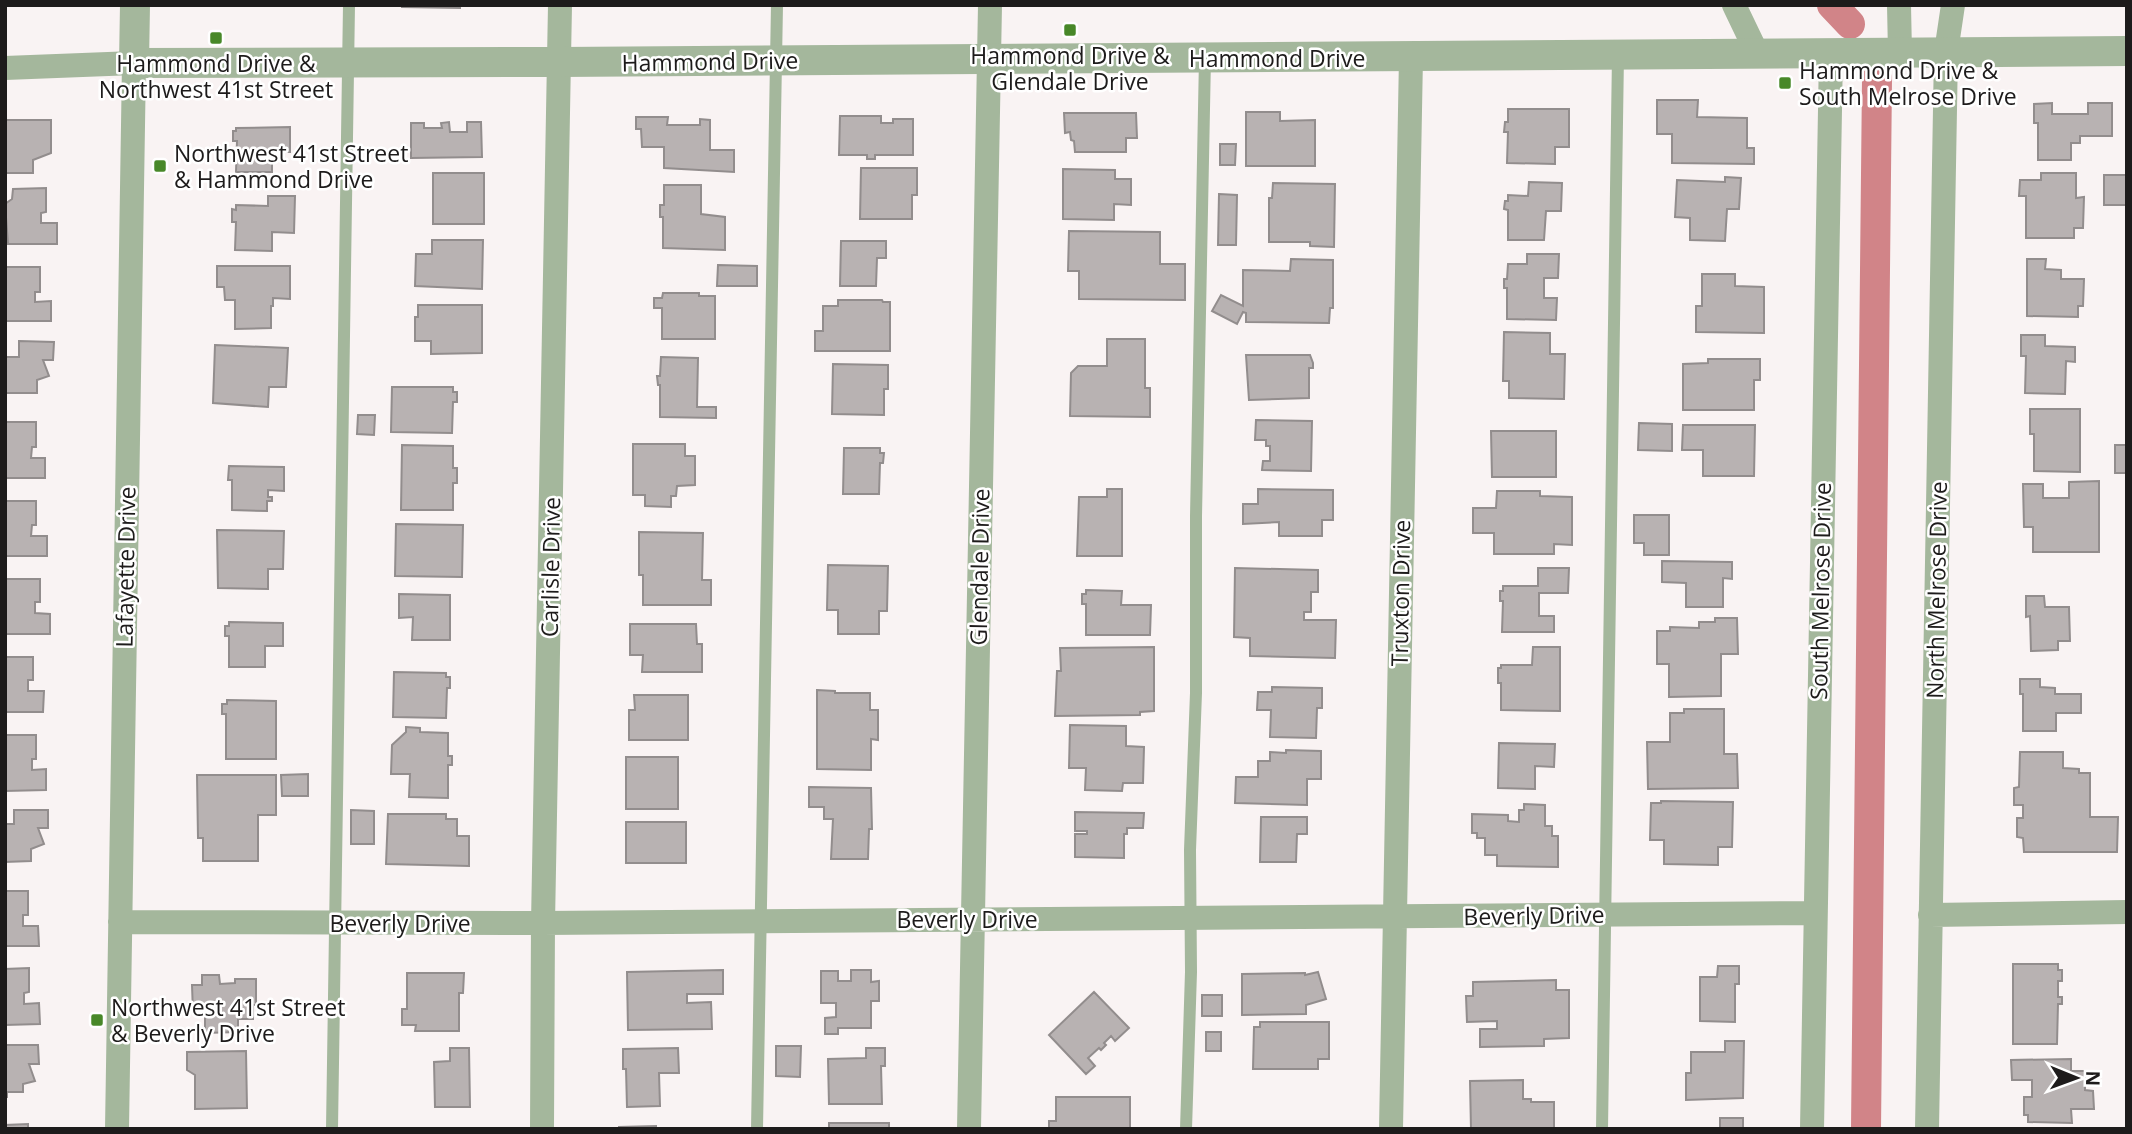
<svg xmlns="http://www.w3.org/2000/svg" width="2132" height="1134" font-family="'Open Sans',sans-serif">
  <style>
    .lines { fill: none; stroke-linecap: round; stroke-linejoin: round }
    .canal { stroke: #d18488; stroke-width: 30 }
    .building { fill: #b8b2b2; stroke: #928d8d; stroke-width: 2 }
    .service { stroke: #a4b79c; stroke-width: 12 }
    .minor { stroke: #a4b79c; stroke-width: 24 }
    .tertiary { stroke: #a4b79c; stroke-width: 30 }
    .poi-dot { fill: #488829; stroke: #fff; stroke-width: 2.5 }
    .labels { text-anchor: middle; dominant-baseline: central; stroke-width: 5; stroke-linejoin: round; paint-order: stroke }
    .poi-label { font-size: 23px; fill: #1d1b1b; stroke: #fff; text-anchor: start }
    .street-label { font-size: 23px; fill: #1d1b1b; stroke: #fff }
  </style>
  <rect width="100%" height="100%" fill="#f9f3f3"/>
  <g class="lines">
    <!-- canal -->
    <path class="canal" d="M1832,5L1850,24
      M1866,1129L1877,79"/>
  </g>
  <!-- building -->
  <path class="building" d="M402,5H460V8L402,7Z
    M1657,100H1698L1697,117L1747,118V148H1754V164L1672,163V134H1657Z
    M2052,103V114H2088V103H2112V136H2080V143H2071V160H2038V123H2034V104Z
    M1508,109H1569V147H1555V164L1507,163L1508,132H1504L1505,122H1508Z
    M1246,112H1280V121L1315,120V166H1246Z
    M1064,113H1136L1137,138H1126V152H1075L1074,141L1071,140L1070,132L1065,133Z
    M840,116H881V123H893V119H913V155H875V159H867V155H839Z
    M636,117H668L667,125H700V119L710,120V150H734V172L664,168V147H642L641,129H636Z
    M5,120H51V153L33,160V173H5Z
    M449,122L450,132H467V122H481L482,157L411,158V123H424V128H442L441,123Z
    M290,127V152H272V172H236L237,141H233V131H236V128Z
    M1220,144H1236L1235,165H1220Z
    M861,168H917V195H912V219H860Z
    M1063,169L1115,170V179H1131V205L1114,204V220L1063,219Z
    M433,173H484V224H433Z
    M2041,173H2076V198L2084,197L2083,228H2074V238H2026V196H2019L2020,180H2041Z
    M2104,175H2127V205H2104Z
    M1725,177L1741,178L1739,209H1727L1725,241L1690,240V218L1675,217L1677,180L1725,182Z
    M1529,182L1562,183L1561,211H1546L1544,240H1508V210L1504,209L1505,201H1508V195L1528,196Z
    M1273,183L1335,184L1334,247L1310,246V242H1269V198H1272Z
    M664,185H701V214L725,217V250L663,248V217H660V205H664Z
    M46,188V212L41,213V223H57V244H8L5,204L12,199L13,189Z
    M1219,194L1237,195L1236,245H1218Z
    M268,196H295L294,233L272,232V251L235,250L236,222H232V209L236,210V205L268,206Z
    M1069,231L1160,232V264H1185V300L1079,299V271H1068Z
    M432,240H483L482,289L415,286L416,254H432Z
    M841,241H886V258H877L876,286H840Z
    M1527,254H1559L1558,278H1544V298H1557L1556,320L1507,319V288H1504V279H1507L1508,264H1527Z
    M1291,259L1333,260V308H1330L1329,323L1246,322V313L1243,312L1237,324L1212,311L1221,295L1243,306V270L1290,271Z
    M2027,259H2046L2045,269L2061,270V279H2084L2083,306H2078V317L2027,316Z
    M718,265L757,266V286H717Z
    M217,266H290V299L273,298V306H271V328L235,329V300H225L224,287H217Z
    M5,267H40V292H35V302L51,301V321H5Z
    M1702,274H1735V286L1764,287V333L1696,332V306H1702Z
    M663,293H699V296H715V339H662V308H654V298H662Z
    M838,300H882L883,302H890V351H815V331H823V306H838Z
    M418,305H482V353L431,354V341H415V317H418Z
    M1504,332L1550,333V354H1565L1564,399L1509,398V381H1503Z
    M2021,335H2045V346L2075,347V362L2066,361L2065,394L2025,393L2026,356H2021Z
    M1107,339H1145V388H1150V417L1070,416L1071,373L1078,366H1107Z
    M19,341L54,342L53,360H43L49,376L37,380V393H5V357H19Z
    M215,345L288,348L286,387H269L268,407L213,403Z
    M1246,355H1310L1313,363V368H1309V398L1249,400Z
    M661,357L698,358L697,407H716V418L660,417V385H658L657,376H660Z
    M1708,359H1760V380H1754V410H1683V364L1708,363Z
    M833,364L888,365V389H884V415L832,414Z
    M392,387H453V392H457V402H453L452,433L391,432Z
    M2030,409H2080V472L2034,471V434H2030Z
    M358,415H375L374,435L357,434Z
    M1256,420L1312,421L1311,471L1262,470L1263,461H1270V446H1266V440H1255Z
    M5,422H36V447H32L31,458H45V478H5Z
    M1639,423L1672,424V451L1638,450Z
    M1683,425H1755L1754,476H1703V450H1682Z
    M1491,431H1556V477H1492Z
    M633,444H685V456H695V485L677,486L676,496H671V507L645,506V495H633Z
    M402,445L453,446V468H457V483H453V510H401Z
    M2115,445H2127V473H2115Z
    M844,448H880V453H884L883,463H880L879,494H843Z
    M229,466L284,467V491L268,490V497H272V501H267V511L232,510V480H228Z
    M2099,481V552H2033V527H2024L2023,484H2043V498H2069V482Z
    M1107,489H1122V556H1077L1079,497H1107Z
    M1258,489L1333,490V520H1322V536H1279V522L1243,524V504H1258Z
    M1497,491H1540V496L1572,497V545L1554,544V554H1494V533H1473V508H1496Z
    M5,501H36V525H32L31,536H47V556H5Z
    M1634,515H1669V555H1644V543H1634Z
    M396,524L463,525L462,577L395,576Z
    M217,530L284,531L283,569H268V589L218,588Z
    M639,532L703,533L702,580H711V605H643V575H639Z
    M1662,561L1732,562V579L1723,578V607H1686V583L1662,582Z
    M828,565L888,566L887,611H879V634H838V610H827Z
    M1235,568L1318,570V592H1311V612H1304V620H1336L1335,658L1250,656V638L1234,637Z
    M1538,568H1569L1568,593H1539V616H1554V632H1502L1503,601H1500V591H1503V586H1538Z
    M6,579H40V602H35V613L50,614V634H5Z
    M1086,590L1122,591L1121,605H1151L1150,635H1086V604H1082V594H1086Z
    M399,594L450,595V640H412L413,617L399,618Z
    M2026,596H2044L2045,607H2069L2070,641H2058V650L2031,651L2030,616L2026,617Z
    M1715,618H1737L1738,654H1721V696L1669,697V664H1657V631H1670V627L1699,628V622H1715Z
    M229,622L283,623V646H265V667H229V636H225V626H229Z
    M630,624H696L697,644H702V672H642L643,655H630Z
    M1154,647V711L1140,712V715L1055,716L1057,671H1061L1060,648Z
    M1533,647H1560V711L1501,710V683H1498V668H1501V665H1532Z
    M5,657H33V680H28V691H44L43,712H5Z
    M394,672L446,673V677H450V688H447L446,718L393,717Z
    M2020,679H2040V687L2055,688V694H2081V713H2056V731H2023V694H2020Z
    M1272,687L1322,688V708H1317L1316,738L1270,737L1271,710H1257L1258,692H1272Z
    M817,690L835,691V693H870V710H878V740L871,739V770L817,769Z
    M634,695H688V740H629V710H635Z
    M227,700L276,701V759H226V714H222V704H227Z
    M1684,709H1724V754H1737L1738,788L1648,789L1647,742H1670V713H1684Z
    M1070,725L1126,726V746L1144,747L1143,783H1123L1122,791L1085,790L1086,768H1069Z
    M406,727L420,728V732L448,733V756H452V765H448V798L409,797L410,774H391L392,745L406,732Z
    M5,735H36V759H32V770L46,769V790L5,791Z
    M1499,743L1555,744L1554,767L1535,766V789L1498,788Z
    M1286,750L1321,751V779H1307V805L1235,803L1236,777H1258V761H1270V752L1286,753Z
    M2020,752H2063V768L2079,769V773H2090V817H2118L2117,852H2024L2023,838L2017,837V818H2023V805H2014V788L2019,787Z
    M626,757H678V809H626Z
    M308,774V796H282L281,775Z
    M197,775H276V815H258V861H203V838H198Z
    M809,787L871,788L872,829H869L868,859H831L833,819H824V807H809Z
    M1661,801L1733,802L1732,847H1718V865L1664,864V840H1650L1651,803H1661Z
    M1524,804L1545,805V826H1552V836H1558V867L1497,866V855H1485V838H1477V833H1472V814L1508,815V821L1519,822V810H1524Z
    M14,810H48V828H38L44,844L31,849V861L5,862V824H14Z
    M351,810L374,811V844H351Z
    M1075,812L1144,813L1143,828H1127V834H1124V858L1075,857V834H1087V831H1075Z
    M388,814H446V819H457V836H469V866L386,864Z
    M1261,817H1307V834H1297L1296,862H1260Z
    M626,822H686V863H626Z
    M5,891H28V915H23V926H38L39,946H5Z
    M2013,964H2058V970H2062V981H2058V997H2062V1004H2058L2057,1044H2013Z
    M1718,966H1739V984H1735V1022L1700,1021V977H1717Z
    M29,968V992L24,993V1004L39,1003L40,1024L5,1025V969Z
    M723,970V994H687V1003L711,1002L712,1029L628,1030L627,972Z
    M851,970H871V982L879,981V1001H871V1028H838V1034H825V1018L836,1017V1003H821V971H838V981H851Z
    M1318,972L1326,999L1306,1005V1014L1242,1015V974L1305,973V975Z
    M407,973H464L463,993H459V1031H415L416,1025H402V1009H407Z
    M202,975H219L220,984L235,983V979H256V1005H253V1019H238V1032L205,1033V1013H193L192,985H202Z
    M1556,980V990H1569V1038L1544,1039V1046L1480,1047V1029H1497V1021L1467,1022L1466,996H1473V982Z
    M1094,992L1129,1028L1115,1041L1111,1036L1104,1043L1106,1045L1101,1050L1099,1048L1088,1058L1095,1066L1086,1074L1049,1035Z
    M1202,995H1222V1016H1202Z
    M1260,1022H1329V1059H1318V1069H1253L1254,1027H1260Z
    M1206,1032H1221V1051H1206Z
    M1725,1041H1744L1743,1098L1686,1100V1073H1691V1052H1725Z
    M5,1045H38L39,1064H29L35,1081L23,1084V1092H7V1097H5Z
    M776,1046H801L800,1077L776,1076Z
    M450,1048H469L470,1107H435L434,1062L450,1061Z
    M678,1048L679,1073H659L660,1106L627,1107L626,1069H623V1049Z
    M866,1048H885V1066H881L882,1104H829L828,1059L866,1058Z
    M246,1051L247,1108L195,1109V1075L187,1070V1052Z
    M2071,1059V1071H2085V1090L2093,1091L2094,1109H2071L2072,1123L2028,1122V1115H2024V1097H2032V1080H2012L2011,1060Z
    M1523,1080V1099H1531V1102H1554V1129H1471L1470,1081Z
    M1056,1097H1130V1129H1049V1121H1056Z
    M1720,1118H1743V1129H1720Z
    M829,1123H889V1129H829Z
    M28,1124V1129H5V1125Z
    M656,1126V1129H619V1127Z"/>
  <g class="lines">
    <!-- service -->
    <path class="service" d="M332,1129L349,5
      M757,1129L777,5
      M1186,1129L1191,972L1190,850L1196,693V516L1205,58
      M1602,1129L1618,55"/>
    <!-- minor -->
    <path class="minor" d="M1734,5L1757,53
      M1899,5L1900,53
      M5,68L134,63L117,1129
      M1930,915L2127,912
      M120,922L543,923L1815,913
      M542,1129L543,923L560,5
      M969,1129L990,5
      M1391,1129L1411,57
      M1812,1129L1831,53
      M1927,1129L1946,52L1953,5"/>
    <!-- tertiary -->
    <path class="tertiary" d="M135,5L134,63L560,62L2127,51"/>
  </g>
  <!-- markers -->
  <g class="poi-dot">
    <rect x="1063" y="23" width="14" height="14" rx="3.5"/>
    <rect x="209" y="31" width="14" height="14" rx="3.5"/>
    <rect x="1778" y="76" width="14" height="14" rx="3.5"/>
    <rect x="153" y="159" width="14" height="14" rx="3.5"/>
    <rect x="90" y="1013" width="14" height="14" rx="3.5"/>
  </g>
  <g class="labels">
    <!-- poi labels -->
    <g class="poi-label">
      <text x="1070" y="55" text-anchor="middle">Hammond Drive &amp;<tspan x="1070" dy="26">Glendale Drive</tspan></text>
      <text x="216" y="63" text-anchor="middle">Hammond Drive &amp;<tspan x="216" dy="26">Northwest 41st Street</tspan></text>
      <text x="1799" y="70">Hammond Drive &amp;<tspan x="1799" dy="26">South Melrose Drive</tspan></text>
      <text x="174" y="153">Northwest 41st Street<tspan x="174" dy="26">&amp; Hammond Drive</tspan></text>
      <text x="111" y="1007">Northwest 41st Street<tspan x="111" dy="26">&amp; Beverly Drive</tspan></text>
    </g>
    <!-- street labels -->
    <g class="street-label">
      <text x="1277" y="58">Hammond Drive</text>
      <text transform="translate(710 61) rotate(-1)">Hammond Drive</text>
      <text transform="translate(125 567) rotate(-89)">Lafayette Drive</text>
      <text transform="translate(550 567) rotate(-89)">Carlisle Drive</text>
      <text transform="translate(979 567) rotate(-89)">Glendale Drive</text>
      <text transform="translate(1936 590) rotate(-89)">North Melrose Drive</text>
      <text transform="translate(1820 591) rotate(-89)">South Melrose Drive</text>
      <text transform="translate(1400 593) rotate(-89)">Truxton Drive</text>
      <text transform="translate(1534 915) rotate(-1)">Beverly Drive</text>
      <text x="967" y="919">Beverly Drive</text>
      <text x="400" y="923">Beverly Drive</text>
    </g>
  </g>
  <!-- border -->
  <rect width="2132" height="1134" fill="none" stroke="#1d1b1b" stroke-width="14"/>
  <!-- north arrow -->
  <g transform="translate(2076 1078) rotate(91)" stroke="#ffffff" stroke-width="5" paint-order="stroke">
  <path d="M0-5L12 26L0 18L-12 26Z" fill="#1d1b1b"/>
  <text y="-10" font-size="19" font-weight="bold" text-anchor="middle" fill="#1d1b1b">N</text>
  </g>
</svg>
